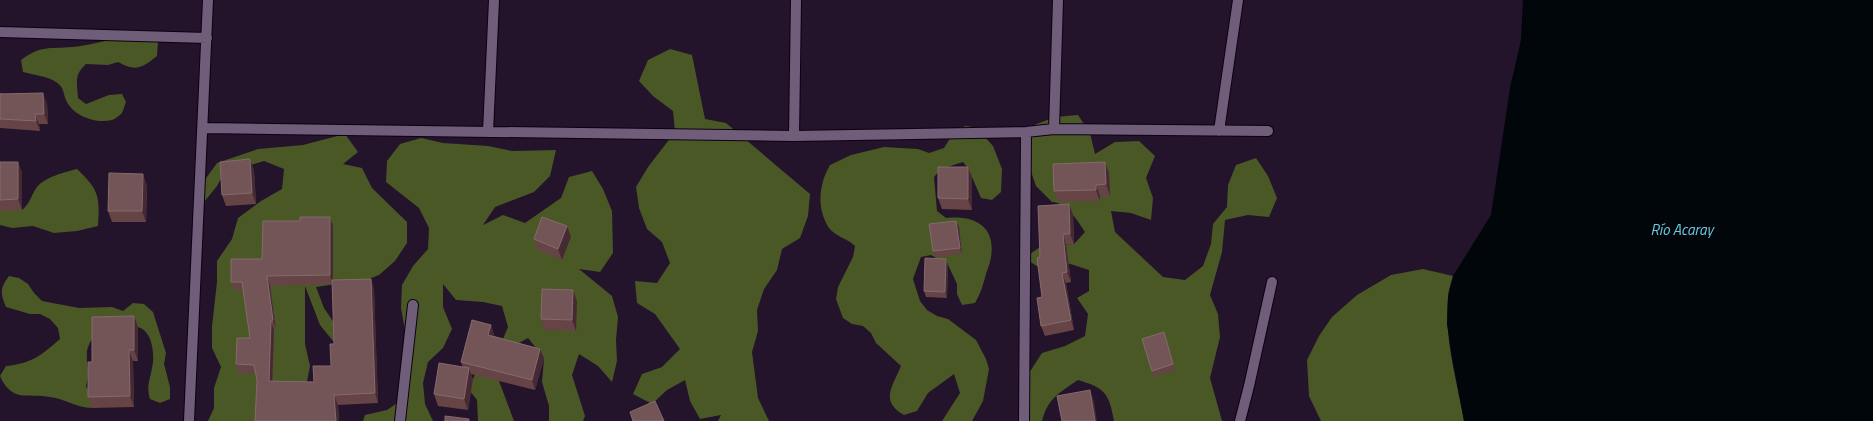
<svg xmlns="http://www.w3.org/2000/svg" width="1873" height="421" font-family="'Titillium Web',sans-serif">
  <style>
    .forest { fill: #4a5826 }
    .water { fill: #000609 }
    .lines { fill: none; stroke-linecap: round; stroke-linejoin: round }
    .minor-casing { stroke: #0c0113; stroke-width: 12 }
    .minor { stroke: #705d7a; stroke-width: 10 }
    .wall { fill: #664445; fill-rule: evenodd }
    .shaded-wall { fill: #452a33 }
    .building { fill: #735557; stroke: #856a6e }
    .labels { text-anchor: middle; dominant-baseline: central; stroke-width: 4; stroke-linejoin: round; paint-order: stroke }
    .water-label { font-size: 15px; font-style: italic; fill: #60d2e1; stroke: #09040c }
  </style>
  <rect width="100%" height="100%" fill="#23132b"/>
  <!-- forest -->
  <path class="forest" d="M118,38L158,41L157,56C142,68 136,72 118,62L108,65L86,64C74,75 77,82 78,98L86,104L109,95L122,94L126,102L122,113C119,116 115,119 112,120C95,124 73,116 66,100C63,93 64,87 56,82C47,76 34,75 23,72L21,60C41,45 49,49 72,47C87,46 103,41 118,38Z
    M670,49L692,55L705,119L726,123L810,194L808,216L800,238L782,249L777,270L764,289L757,310L758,331L752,352L758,398L769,421H718L721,415L700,419L690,401L685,380L667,390L652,404L633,394L642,374L662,367L680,349L655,314L637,303L635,281L657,283L670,263L662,242L647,229L639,208L636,187L648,167L675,132L673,111L653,96L639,81L648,60Z
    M1078,115L1090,133L1095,154L1115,142L1139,141L1155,156L1146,178L1153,198L1151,220L1131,213L1111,211L1115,232L1163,277L1185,280L1203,266L1211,244L1213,224L1227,207L1228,185L1236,165L1256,158L1268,176L1277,198L1269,217L1248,215L1225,220L1222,252L1210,295L1218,314L1220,337L1210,378L1222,421H1114C1109,393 1105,388 1078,380C1059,393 1048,398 1042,421H1024L1029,373L1042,353L1065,346L1085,336L1088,314L1077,298L1089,291V270L1061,261L1040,268L1024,258L1043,245L1074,244L1085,232C1077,220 1067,203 1052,202L1036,186L1029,166L1025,145L1034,125L1055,117Z
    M966,126L977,128L993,146L1002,169L1001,192L992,200L981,198L969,170L963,162L941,169L934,177L937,211L946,218C977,215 998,228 990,262C989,266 987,270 986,274C983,285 981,293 975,303L962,305L957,294V284L948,265L931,255L921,257L913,279L920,301L927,310L937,316L948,319L976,340L986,359L989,369L983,401L972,421H942L960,393L954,374L928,393L917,411L904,415C879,401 893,386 901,366L876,343L871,333L863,326L852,324L843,318L836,299L838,287L853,257L855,246C848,239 835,236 829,228C816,208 819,184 830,165L851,155L884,147L918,149L929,153L944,148L956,129Z
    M345,134L358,152L343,164L362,168L372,188L407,222V243L395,261L379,275L359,283L336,284L316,287L324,308L353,351L333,341L320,325L305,286V344L310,366L306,387L320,421H208L214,408V388L221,367L212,348V326L217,282V261L232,239L238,218L261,201L282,189L284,169L264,161L224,173L217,186L204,202V181L217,163L258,149L303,145Z
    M421,138L443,143L488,146L512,151L556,150L550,176L534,192L495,207L483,225L503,215L525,223L561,198L569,177L592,171L603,189L612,211L613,253L600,272L579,269L612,296L618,317L616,340L617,361L612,382L598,366L579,354L572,375L585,416L583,421H549V406L542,382L544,358L528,338L508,349L499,381L514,421H478L477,400L453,369L473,379L481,362L500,346L508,327L502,306L483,302L456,300L443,284V307L452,329L443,348L428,362L423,383L425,404L433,421H363L365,415L387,410L406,397L405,330L401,308L402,285L413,266L428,249L429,228L419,208L386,182L387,161L400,144Z
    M77,169C99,190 100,196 98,226L77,231L54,233L33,226L12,228L0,225V209L22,210C30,204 31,195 37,187C45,177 65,172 77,169Z
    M1423,269L1453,276C1451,283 1448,291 1448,298C1444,339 1457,381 1464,421H1321L1309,396L1307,360L1319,336L1332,317L1357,295L1391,275Z
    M9,276L19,278L28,284L34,293L42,301L79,308L112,307L123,311L133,303L144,304L153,312L166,353L164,364L170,387V399L160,403L150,399C146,386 150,380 152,368C155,356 153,331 138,327C130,326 107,330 97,331C94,336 88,344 87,351C86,364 90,371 86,386L91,396L92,408C77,408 65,399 50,397C27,393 12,403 0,376L6,366C33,363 40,356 60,339L58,328L50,319L40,314H30L6,307C0,293 0,288 9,276Z"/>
  <!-- water -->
  <path class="water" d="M1523,0H1873V421H1464L1452,357L1447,324L1448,297L1453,276L1491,215L1510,88L1521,40Z"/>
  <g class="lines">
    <defs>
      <path id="minor" d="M0,32L207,38
        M204,128L794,136L1026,132L1054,129L1268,131
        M1054,129L1058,0
        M1219,131L1238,0
        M488,132L494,0
        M794,136L796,0
        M189,421L208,0
        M400,421L413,305
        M1024,421L1026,132
        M1240,421L1249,386L1272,282"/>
    </defs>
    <!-- minor casing -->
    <use href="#minor" class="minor-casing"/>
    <!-- minor -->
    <use href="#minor" class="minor"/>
  </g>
  <!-- wall -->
  <path class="wall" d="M0,93L47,103L48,124H39L40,131L0,128Z
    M250,159L254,171L256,204L226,206L222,195Z
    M0,162H18L22,173V210L0,211Z
    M968,167L972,178V210L942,209L938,198Z
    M1109,173L1110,196H1100V201L1058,202L1054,191Z
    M147,185L146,222H112L108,211Z
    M1073,214L1074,244H1066L1071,282L1066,283L1074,330L1045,336L1041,326L1042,297L1040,257Z
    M333,226V280L371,279L374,289L378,403L338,405L339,421H255L257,380L256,374L239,373L236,364L250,338L244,291H235L231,282L262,259ZM333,284L334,344L331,366L314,382L273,381L274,330H276L270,286Z
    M567,226L571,237L562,260L538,250L534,239Z
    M959,227L962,254L935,257L933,251Z
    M948,265L947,298L926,297L924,291Z
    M577,301L576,331L545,330L541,319Z
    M134,316L138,327V361H133L134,407L92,408L88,397L92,362Z
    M491,325L494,335V336L540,349L544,358L535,390L471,374L473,379L468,410L438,406L434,394L463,367L461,362Z
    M1164,332L1175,370L1154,377L1152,371Z"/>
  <!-- shaded-wall -->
  <path class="shaded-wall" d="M43,93L47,103L48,124L44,114Z
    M35,114L39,124L40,131L36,121Z
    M250,159L254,171L256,204L252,193Z
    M18,162L22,173V210L18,199Z
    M1105,162L1109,173L1110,196L1106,184Z
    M968,167L972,178V210L968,199Z
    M143,174L147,185L146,222L142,211Z
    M1096,185L1100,196V201L1096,190Z
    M1069,204L1073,214L1074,244L1070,234Z
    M330,217L333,226V284L330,275Z
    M956,221L959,227L962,254L960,248Z
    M567,226L571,237L562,260L558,249Z
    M1063,234L1066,244L1071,282L1067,272Z
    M946,259L948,265L947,298L945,292Z
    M1062,273L1066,283L1074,330L1071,320Z
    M267,276L270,286L276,330L273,320Z
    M371,279L374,289L378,403L375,393Z
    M573,290L577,301L576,331L572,320Z
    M134,316L138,327V361L134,350Z
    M271,321L274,330L272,390L269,381Z
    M491,325L494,335L492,344L488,335Z
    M540,349L544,358L535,390L532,380Z
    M129,350L133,361L134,407L130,396Z
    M469,368L473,379L468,410L464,399Z
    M1090,390L1094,401L1097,421H1095Z
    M334,395L338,405L339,421H336Z"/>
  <!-- building -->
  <path class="building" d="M43,93L44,114H35L36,121L0,119V94Z
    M250,159L252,193L222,195L220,162Z
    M0,162H18V199L0,200Z
    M1105,162L1106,184L1096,185V190L1054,191L1053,164Z
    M938,167H968V199L938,198Z
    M109,173L143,174L142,211H108Z
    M1069,204L1070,234H1063L1067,272L1062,273L1071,320L1041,326L1037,298L1042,297L1037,258L1040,257L1038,206Z
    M300,217H330V275L267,276L273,320L271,321L269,381L314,382L313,366H331L330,344H334L332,280L371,279L375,393L334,395L336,421H255L257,380L254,365L236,364L237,338H250L242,282H231V259H262L263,221H300Z
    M542,217L567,226L558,249L534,239Z
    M956,221L960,248L933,251L929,224Z
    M925,258L946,259L945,292L924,291Z
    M542,289L573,290L572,320L541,319Z
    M134,316V350H129L130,396L88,397V362H92V317Z
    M472,320L491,325L488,335L540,349L532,380L461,362Z
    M1164,332L1173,364L1152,371L1142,339Z
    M439,363L469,368L464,399L434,394Z
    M1090,390L1095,421H1062L1057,396Z
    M655,401L664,421H633L630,412Z
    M445,416L469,419V421H445Z"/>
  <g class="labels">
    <!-- water labels -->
    <g class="water-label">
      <text x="1682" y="229">Río Acaray</text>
    </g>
  </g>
</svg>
